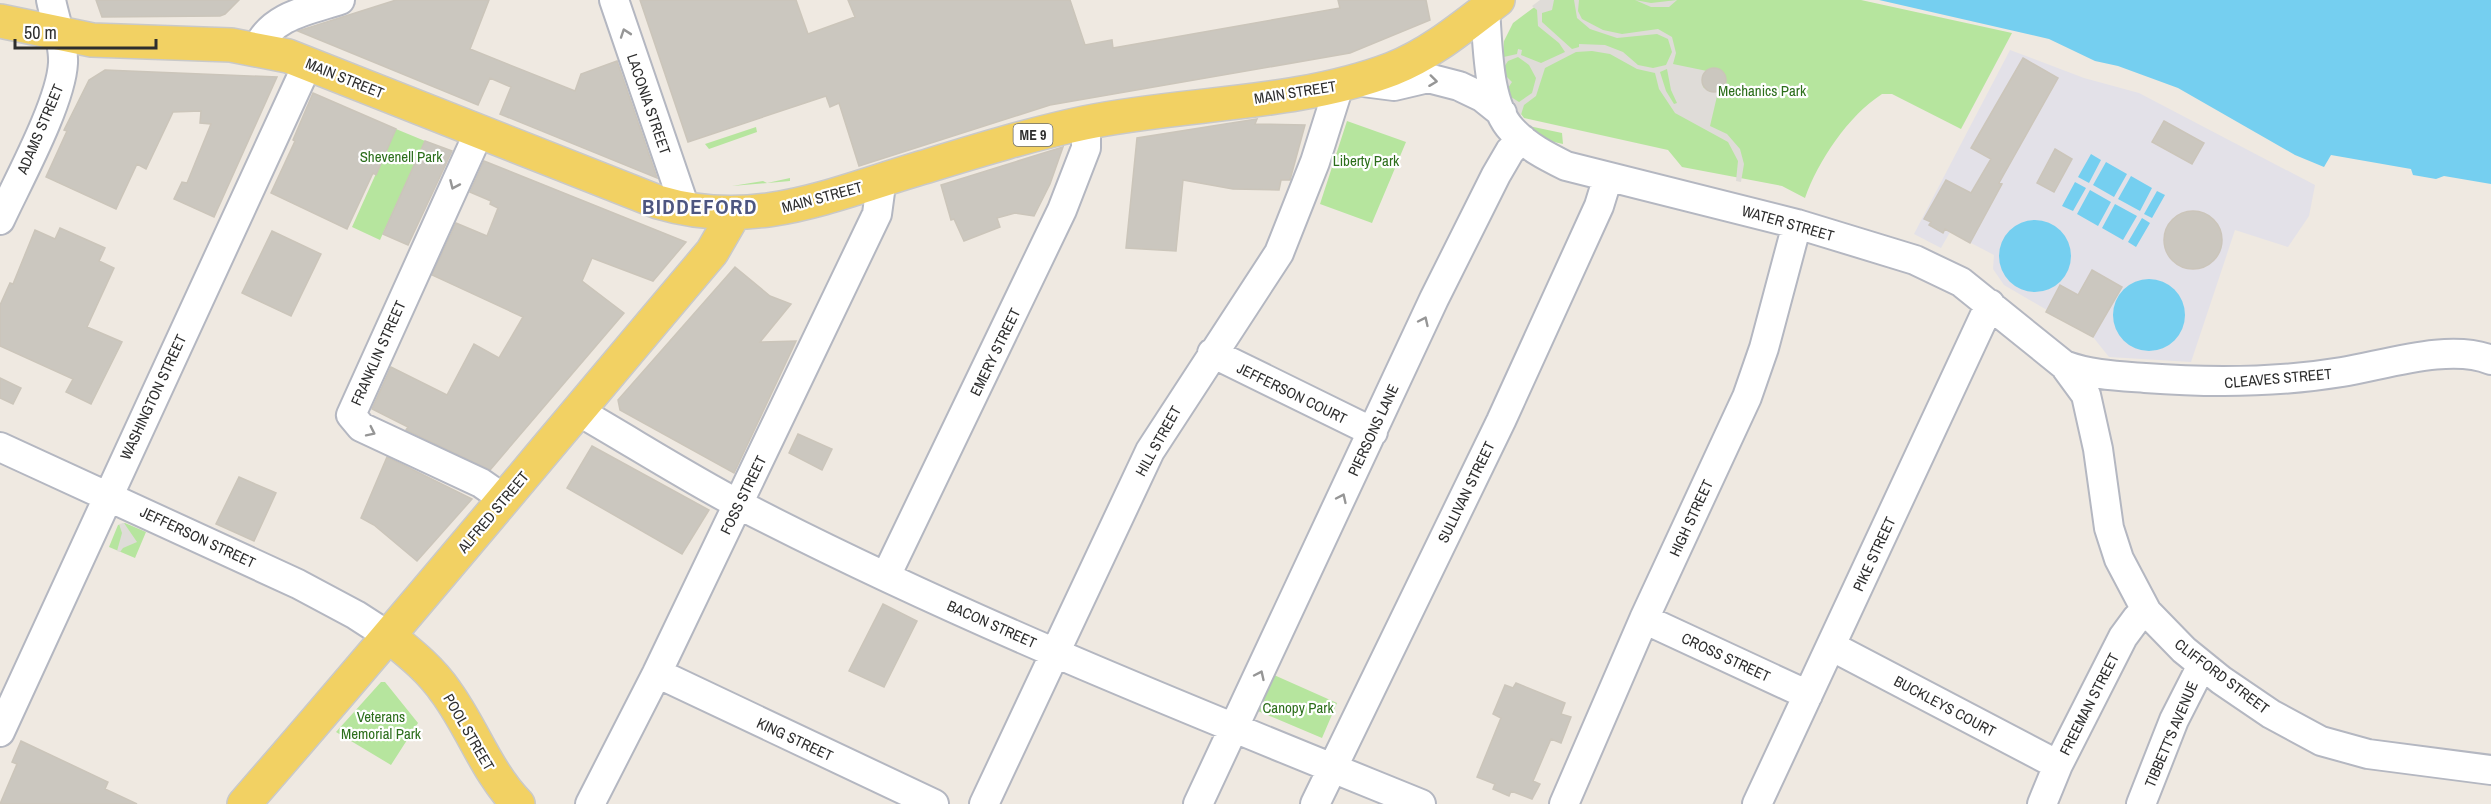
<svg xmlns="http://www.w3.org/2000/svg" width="2491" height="804" font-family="'Archivo Narrow',sans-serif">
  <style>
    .industrial { fill: #e3e1e8 }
    .green { fill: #b6e59e }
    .plaza { fill: #dfdcd8; fill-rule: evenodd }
    .water { fill: #75cff0 }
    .building { fill: #cbc7bf; stroke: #cbc5ba; stroke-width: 1.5 }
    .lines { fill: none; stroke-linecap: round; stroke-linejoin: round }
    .minor-casing { stroke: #b4b7c1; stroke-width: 32 }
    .major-casing { stroke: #c9c9c9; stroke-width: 36 }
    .minor { stroke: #fff; stroke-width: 28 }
    .major { stroke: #f2d163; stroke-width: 33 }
    .oneway { stroke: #969696 }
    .labels { text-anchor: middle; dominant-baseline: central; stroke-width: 4.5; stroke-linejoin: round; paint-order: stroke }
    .shield { fill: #fff; stroke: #6d6d6d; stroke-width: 1.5 }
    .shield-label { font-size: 14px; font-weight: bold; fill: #2e2e2e }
    .street-label { font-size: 15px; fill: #2e2e2e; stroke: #fff }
    .park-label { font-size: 15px; fill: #2c6e1b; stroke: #fff }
    .district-label { font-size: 21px; font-weight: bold; letter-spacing: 1.5px; fill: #4d5680; stroke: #fff }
  </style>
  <rect width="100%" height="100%" fill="#efe9e1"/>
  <!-- industrial -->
  <path class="industrial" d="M2010,50L2084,78L2139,93L2315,185L2309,216L2288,247L2235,230L2191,362L2109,357L2093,337L2004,285L1993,269L1994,255L1950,232L1941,248L1914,234Z"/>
  <!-- green -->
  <path class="green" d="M1544,0H1861L2012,33L1961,129L1892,94H1882C1848,116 1818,161 1805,198L1782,186L1682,167L1668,150L1524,118L1508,97L1502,66L1504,41L1513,23Z
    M1347,121L1406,142L1372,223L1320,204Z
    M1524,125L1562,133L1563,144L1545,140Z
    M756,127L757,132L709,149L705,144Z
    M396,129L425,141L380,240L352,227Z
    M790,178V181L732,186L763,181L767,183Z
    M125,523L146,532L135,558L109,547L118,525Z
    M1274,675L1337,703L1322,738L1258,711Z
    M381,682H385L418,723L391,765L336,732Z"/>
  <!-- plaza -->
  <path class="plaza" d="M1540,0H1554L1552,10L1542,13V22L1572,49L1579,47V44L1605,45L1623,52L1638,65L1653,68L1666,65L1672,52L1668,39L1657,34L1617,38L1590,29L1577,18L1574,0H1579L1578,11L1582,19L1603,30L1622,34L1658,29L1672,37L1676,53L1673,64L1707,71L1702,77L1703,87L1710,92H1718L1710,126L1727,134L1740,149L1744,164L1741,182L1736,181L1738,161L1728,142L1675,113L1659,89L1655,73L1637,69L1610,54L1592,51L1576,52L1545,68L1536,96L1524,105L1520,118L1510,106L1499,58L1517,54L1518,49L1522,50L1521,55L1541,63L1565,52L1559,43L1538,26L1537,10L1532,6ZM1518,57L1529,65L1536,78L1532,93L1519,102L1511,97L1508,88L1512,82L1506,76L1504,67L1508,61ZM1667,69L1671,90L1677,103L1674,104L1666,91L1660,72Z
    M1635,0L1651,3L1677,0L1669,7H1651Z
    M124,523L137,542L123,548L120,552L117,551L122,533L119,524Z"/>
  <!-- water -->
  <path class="water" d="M1879,0H2491V184L2444,176L2436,179L2413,175L2411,169L2331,155L2324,167L2295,155L2178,88L2118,66L2095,61L2049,39Z
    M2091,154L2101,160L2089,183L2078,177Z
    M2106,162L2127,174L2114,197L2093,185Z
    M2131,176L2152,188L2140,211L2118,199Z
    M2075,182L2086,188L2073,211L2062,206Z
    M2090,190L2111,202L2098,226L2077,214Z
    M2157,191L2165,195L2152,218L2144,214Z
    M2115,204L2137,216L2123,240L2102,228Z
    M2142,218L2150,223L2136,247L2128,242Z
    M1999 256a36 36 0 1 1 72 0a36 36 0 1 1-72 0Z
    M2113 315a36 36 0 1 1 72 0a36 36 0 1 1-72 0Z"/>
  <!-- building -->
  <path class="building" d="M96,0H239L225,14L220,16L102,17Z
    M396,0H489L470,49L575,91L581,74L617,61L657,178L500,114L511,87L490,78L478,105L298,31Z
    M640,0H796L808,34L855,17L848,0H1070L1085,45L1112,40L1113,48L1340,8L1338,0H1426L1430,20L1350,53L1050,105L859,166L839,103L830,107L826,96L688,142Z
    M2023,58L2058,78L1999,183L2002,184L1970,243L1945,229L1943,233L1929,225L1931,222L1924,219L1946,180L1971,193L1991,159L1971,148Z
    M1702 80a12 12 0 1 1 24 0a12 12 0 1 1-24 0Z
    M105,70L277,77L214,217L174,199L182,182L187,183L211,124L200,123L201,111L173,112L146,169L137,164L116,209L46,177L67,131L64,130L89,80Z
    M313,93L396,129L376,175L373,173L347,229L271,193L295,141L293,140Z
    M1257,119L1255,124L1305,125L1290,180H1281L1279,190L1233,189L1183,180L1176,251L1126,248L1137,138Z
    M2164,121L2204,143L2192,164L2152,142Z
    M425,141L452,151L408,245L383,234Z
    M1063,147L1050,184L1034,216L1015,213L997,218L1000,227L964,241L954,219L951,220L941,185Z
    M2055,149L2072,159L2054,192L2037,183Z
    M484,161L686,242L653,281L592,258L582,281L624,313L490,470L406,430L408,427L372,409L391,367L447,395L474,344L499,358L523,317L432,275L456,223L487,236L498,208L490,204L491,201L470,192Z
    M2164 240a29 29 0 1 1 58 0a29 29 0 1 1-58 0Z
    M60,228L105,248L99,261L114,268L87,327L122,342L91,404L66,392L73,379L0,346V305L10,283L13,284L35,230L55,239Z
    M272,231L321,254L291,316L242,293Z
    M735,267L770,296L791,304L760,342L796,341L734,473L620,410L618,400Z
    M2092,270L2122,287L2093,337L2046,312L2060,285L2078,295Z
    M0,378L21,388L13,404L0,398Z
    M798,434L832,449L822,470L789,453Z
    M592,446L709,510L682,554L567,488Z
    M387,457L472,499L417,561L374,525L361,518Z
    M239,477L276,493L254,541L216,524Z
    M883,604L917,621L884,687L849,671Z
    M1516,683L1565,703L1561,714L1571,717L1561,743L1551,739L1533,781L1540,784L1532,799L1511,791L1509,796L1493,789L1495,784L1477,777L1501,718L1493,714L1505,685L1513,688Z
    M21,741L108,782L105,789L137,804H0L17,764L12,762Z"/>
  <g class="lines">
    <defs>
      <path id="minor" d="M614,0L685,208
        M1485,10C1488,44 1487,104 1512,130C1528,147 1546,156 1566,166L1797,224L1915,260L1961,282L2064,365L2086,395L2098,449L2109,528L2119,559L2147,612L2184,650L2221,680L2271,714L2321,741L2368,754L2491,770
        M257,49C270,16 309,10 340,0
        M1355,81L1394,86L1428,78L1459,86L1482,97L1502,113
        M479,132L351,415L361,427L481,483L504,499
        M0,220C18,181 61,103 63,63C64,43 55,20 51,0
        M1212,353L1373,432
        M2064,365C2090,375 2118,376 2145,378C2212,383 2276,383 2342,372C2385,365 2450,343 2491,360
        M578,411C632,442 685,476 740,505C960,619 1192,711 1421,804
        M0,447L298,584L356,615L390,637
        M886,576L1062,210L1086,148V122
        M1644,619L1808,695
        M1831,646L2058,765
        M657,673L934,804
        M0,732L308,63
        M590,804L657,673L877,214L880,192L877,182
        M984,804L1150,451L1279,253L1315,162L1339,86
        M1198,804L1434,299L1496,175L1510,151L1522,139
        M1315,804L1501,421L1599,206L1608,177
        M1564,804L1644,619L1747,397L1764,348L1797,224
        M1757,804L1990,304
        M2042,804L2058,765L2123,637L2137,618L2147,612
        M2141,804L2174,720L2202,665"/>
      <path id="major" d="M0,21L92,40L231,45L288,56L658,202C752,230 825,197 914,170C970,153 1027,135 1084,123C1185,102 1295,106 1392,69C1431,54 1465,25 1498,0
        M390,637C411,654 431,670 446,692C473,729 486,771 518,804
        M244,804C403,622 556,436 712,252L734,214"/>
    </defs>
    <!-- minor casing -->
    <use href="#minor" class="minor-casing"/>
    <!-- major casing -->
    <use href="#major" class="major-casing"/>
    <!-- minor -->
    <use href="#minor" class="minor"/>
    <!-- major -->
    <use href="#major" class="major"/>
  </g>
  <!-- one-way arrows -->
  <defs><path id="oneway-chevron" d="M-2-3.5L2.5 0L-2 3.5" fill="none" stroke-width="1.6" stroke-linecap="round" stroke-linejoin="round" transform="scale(1.5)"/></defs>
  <g class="oneway">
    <use href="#oneway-chevron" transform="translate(625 33) rotate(-109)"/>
    <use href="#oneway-chevron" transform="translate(1433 81) rotate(7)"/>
    <use href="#oneway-chevron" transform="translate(454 185) rotate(114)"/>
    <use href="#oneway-chevron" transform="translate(1424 321) rotate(-65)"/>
    <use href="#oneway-chevron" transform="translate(371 432) rotate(26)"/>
    <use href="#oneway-chevron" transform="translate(1342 498) rotate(-65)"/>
    <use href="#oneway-chevron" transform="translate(1260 675) rotate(-65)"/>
  </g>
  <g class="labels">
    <!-- shield labels -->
    <rect class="shield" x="1013.5" y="124" width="39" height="22" rx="4.5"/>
    <g class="shield-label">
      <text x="1033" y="135">ME 9</text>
    </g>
    <!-- street labels -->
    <g class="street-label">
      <text transform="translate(345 78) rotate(22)">MAIN STREET</text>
      <text transform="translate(1295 92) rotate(-9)">MAIN STREET</text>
      <text transform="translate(649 104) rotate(71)">LACONIA STREET</text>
      <text transform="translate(40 129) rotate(-67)">ADAMS STREET</text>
      <text transform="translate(822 197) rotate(-15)">MAIN STREET</text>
      <text transform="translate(1788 223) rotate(16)">WATER STREET</text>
      <text transform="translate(995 352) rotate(-64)">EMERY STREET</text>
      <text transform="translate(378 353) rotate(-66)">FRANKLIN STREET</text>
      <text transform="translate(2278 378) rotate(-5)">CLEAVES STREET</text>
      <text transform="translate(1292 393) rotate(26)">JEFFERSON COURT</text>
      <text transform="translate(153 397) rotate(-65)">WASHINGTON STREET</text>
      <text transform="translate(1373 430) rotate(-65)">PIERSONS LANE</text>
      <text transform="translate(1158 441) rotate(-61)">HILL STREET</text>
      <text transform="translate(1466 492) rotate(-64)">SULLIVAN STREET</text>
      <text transform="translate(743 495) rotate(-64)">FOSS STREET</text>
      <text transform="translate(493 512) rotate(-50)">ALFRED STREET</text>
      <text transform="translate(1691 518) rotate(-65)">HIGH STREET</text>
      <text transform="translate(198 537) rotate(25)">JEFFERSON STREET</text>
      <text transform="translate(1874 554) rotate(-65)">PIKE STREET</text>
      <text transform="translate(992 624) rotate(24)">BACON STREET</text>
      <text transform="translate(1726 657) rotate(25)">CROSS STREET</text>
      <text transform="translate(2222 676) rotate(37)">CLIFFORD STREET</text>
      <text transform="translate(2089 704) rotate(-63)">FREEMAN STREET</text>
      <text transform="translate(1945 706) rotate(28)">BUCKLEYS COURT</text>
      <text transform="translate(469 732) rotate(60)">POOL STREET</text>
      <text transform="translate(2171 734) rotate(-67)">TIBBETT'S AVENUE</text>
      <text transform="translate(795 739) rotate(25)">KING STREET</text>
    </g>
    <!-- park labels -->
    <g class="park-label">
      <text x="1762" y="90">Mechanics Park</text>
      <text x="401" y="156">Shevenell Park</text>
      <text x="1366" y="160">Liberty Park</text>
      <text x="1298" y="707">Canopy Park</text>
      <text x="381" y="716">Veterans<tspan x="381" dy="17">Memorial Park</tspan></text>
    </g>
    <!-- district labels -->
    <g class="district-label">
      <text x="700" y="206">BIDDEFORD</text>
    </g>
  </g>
  <!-- scale -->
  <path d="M15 39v9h141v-9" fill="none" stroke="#2e2e2e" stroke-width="3"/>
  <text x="24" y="39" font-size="18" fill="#2e2e2e" stroke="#ffffff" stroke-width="4.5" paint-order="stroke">50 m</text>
</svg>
